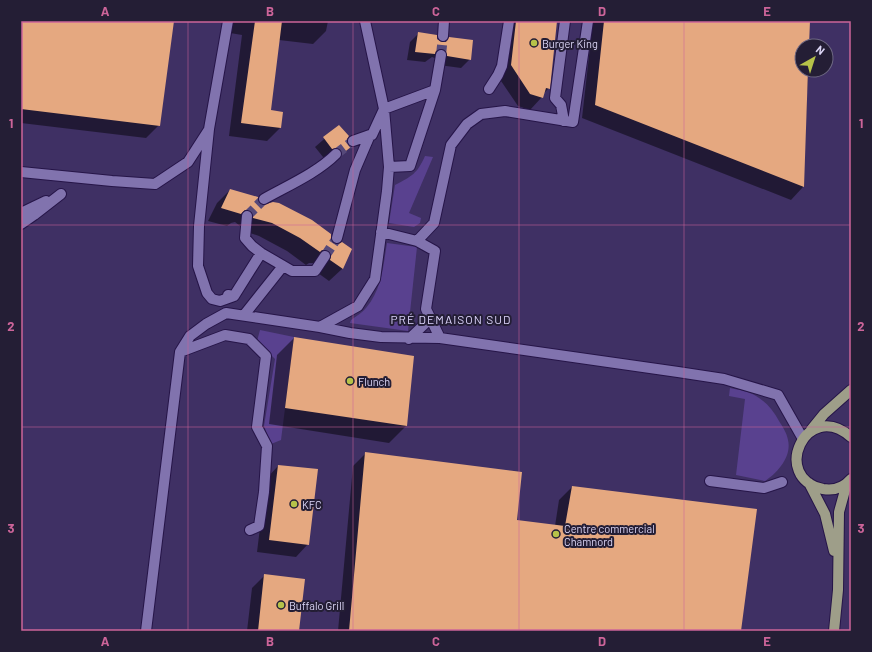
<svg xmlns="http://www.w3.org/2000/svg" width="872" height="652" font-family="Barlow,sans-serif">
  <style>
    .green { fill: #59418f }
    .shadow { fill: #0007 }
    .building { fill: #e5a880 }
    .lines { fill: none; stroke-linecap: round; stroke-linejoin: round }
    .minor-tunnel { stroke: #56497a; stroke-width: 10; stroke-dasharray: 10 5; stroke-linecap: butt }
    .minor-casing { stroke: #261548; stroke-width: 12 }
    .major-casing { stroke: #261548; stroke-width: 12 }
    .minor { stroke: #8173ae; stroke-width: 10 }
    .major { stroke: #9e9e89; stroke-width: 10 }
    .grid { fill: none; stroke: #cc6499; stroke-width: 1; stroke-opacity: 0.55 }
    .poi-dot { fill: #b6c249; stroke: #241e35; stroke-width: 1.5 }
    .labels { text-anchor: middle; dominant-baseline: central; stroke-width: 4; stroke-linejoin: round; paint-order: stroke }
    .poi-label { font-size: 11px; fill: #dbd5f5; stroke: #241e35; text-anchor: start }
    .neighbourhood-label { font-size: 12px; letter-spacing: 1px; fill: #dbd3fa; stroke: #241e35 }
    .neatline { fill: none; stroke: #cc6499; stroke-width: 1.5 }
    .grid-label { font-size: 13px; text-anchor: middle; font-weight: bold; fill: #cc6499 }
  </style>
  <rect width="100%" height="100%" fill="#3f3064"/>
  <!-- green -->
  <path class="green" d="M425,156L433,157L409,213L421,218L420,223L414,227L389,223L395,185C412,176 417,174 425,156Z
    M387,243L417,247L408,331L350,323L351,320C356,316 362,313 366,308C382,289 383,267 387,243Z
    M260,330L294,337L281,440L271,444L264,426L275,359L257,341Z
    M730,388C739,390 748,391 756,396C766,402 773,410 779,421C782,426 787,433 788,440C792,457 777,473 765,481L736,475L745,399L729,396Z"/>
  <!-- shadow -->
  <path class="shadow" d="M21,21H173L159,125L146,138L21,123Z
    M231,21H328L326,31L313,44L279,40L269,111L280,128L267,141L229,136L242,35L230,33Z
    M506,21H556L549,88L543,94L542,97L530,110L518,106L499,78Z
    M593,21H809V46H802V70H808L803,187L791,200L582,118Z
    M419,33L436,40L442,43H444L450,38L470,59L461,68L439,65L437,59L432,57L425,62L407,60L410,42Z
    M339,126L346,143L350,147L334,162L329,156L323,157L315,147Z
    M230,190L330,240L332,244L351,249L342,269L329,281L318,273L315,263H309L306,265L287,251L259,236L241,230L240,226L235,222L231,223L227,226L208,221L217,203Z
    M294,338L413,357L406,426L389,443L269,424L277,355Z
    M366,453L516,521L555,526L559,500L572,487L740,631H338L353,466Z
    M278,466L308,544L296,557L257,552L266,479Z
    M265,575L298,631H247L252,588Z"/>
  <!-- building -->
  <path class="building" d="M21,21H174L160,126L21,109Z
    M255,21H282L271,110L283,112L281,128L241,123Z
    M516,21H557L550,89L546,88L543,98L530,94L511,65Z
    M604,21H810L809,46H802V70H808L804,187L595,105Z
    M418,32L437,35V39L442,42H446L449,37L473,40L471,60L447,56L445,50L442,49L436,51L435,54L415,52Z
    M339,125L349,136L347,139V143L351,147L342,154L341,150L338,148L332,149L323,137Z
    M230,189L258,197L259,202L263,205L273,202L279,203L312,220L331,234V239L333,243L338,244L342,242L352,249L343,269L330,260L331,256L328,250H322L320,252L300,238L272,223L253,218V214L250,211L245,210L241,214L221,208Z
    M294,337L414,356L407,426L285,408Z
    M365,452L522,472L517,520L565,526L572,486L757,509L741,631H349Z
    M278,465L318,469L309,545L269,540Z
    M264,574L305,579L299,631H258Z"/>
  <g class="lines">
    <!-- minor-tunnel -->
    <path class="minor-tunnel" d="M441,55L443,36
      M336,154L353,141
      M247,216L264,199
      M325,256L337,238"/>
    <defs>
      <path id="minor" d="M228,21L209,129L199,226L198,266L207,293L212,299L220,301L234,296
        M443,36L444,21
        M489,89L498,75L502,66L509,21
        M564,121L561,105L555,98L565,21
        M353,141L370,135
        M389,167L410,166L435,90L441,55
        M21,172L112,181L155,184L188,162L208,131
        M264,199C287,186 317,173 336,154
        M21,213L46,201
        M247,216L245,238L252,246L261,253L292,271H315L325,256
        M21,224L34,215L61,194
        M381,232L417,241L435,251L426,309L440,338
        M337,238L355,170L370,135H372L384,109L435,90
        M417,241L434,223L451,145L467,124L481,114L505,111L573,122L588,21
        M228,295L234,296L261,253
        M244,315L283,266
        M320,327L350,333L381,337L440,338L678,372L724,379L778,395L803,439
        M409,339L431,318
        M180,352L225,335L249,339L266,356L257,427L267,446L264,492L259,526L250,530
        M710,481L764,488L782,482
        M146,631L180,352L190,336L206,324L226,313L320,327L358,306L375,279L387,191L389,167L384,109L365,21"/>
      <path id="major" d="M811,430L824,414L851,390
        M851,437C806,398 770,478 823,489C834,491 844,487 851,479
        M809,483L825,514L834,551
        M834,631L838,590L839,512L847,483"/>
    </defs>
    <!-- minor casing -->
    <use href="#minor" class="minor-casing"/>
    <!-- major casing -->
    <use href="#major" class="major-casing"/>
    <!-- minor -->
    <use href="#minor" class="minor"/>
    <!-- major -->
    <use href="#major" class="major"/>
  </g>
  <!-- grid -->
  <path class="grid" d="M188,21V631M353,21V631M519,21V631M684,21V631M21,225H851M21,427H851"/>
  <!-- markers -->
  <g class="poi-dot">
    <circle cx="534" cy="43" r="4"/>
    <circle cx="350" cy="381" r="4"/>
    <circle cx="294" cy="504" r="4"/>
    <circle cx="556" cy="534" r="4"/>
    <circle cx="281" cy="605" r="4"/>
  </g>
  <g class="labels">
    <!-- poi labels -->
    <g class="poi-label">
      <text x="542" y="43">Burger King</text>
      <text x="358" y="381">Flunch</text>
      <text x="302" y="504">KFC</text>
      <text x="564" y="528">Centre commercial<tspan x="564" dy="13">Chamnord</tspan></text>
      <text x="289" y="605">Buffalo Grill</text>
    </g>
    <!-- neighbourhood labels -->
    <g class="neighbourhood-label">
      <text x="451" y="319">PRÉ DEMAISON SUD</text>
    </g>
  </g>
  <!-- border -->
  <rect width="872" height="652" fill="none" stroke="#241e35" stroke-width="44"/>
  <!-- north arrow -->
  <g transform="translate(814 58) rotate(39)"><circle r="19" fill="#241e35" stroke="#6d6782"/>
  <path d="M0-3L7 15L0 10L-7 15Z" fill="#b6c249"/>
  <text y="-6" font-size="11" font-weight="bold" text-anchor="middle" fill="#dbd5f5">N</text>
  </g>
  <rect x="22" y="22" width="828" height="608" class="neatline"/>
  <g class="grid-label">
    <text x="105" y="16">A</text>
    <text x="270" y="16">B</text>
    <text x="436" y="16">C</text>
    <text x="602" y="16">D</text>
    <text x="767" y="16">E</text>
    <text x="11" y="128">1</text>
    <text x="861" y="128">1</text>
    <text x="11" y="331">2</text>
    <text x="861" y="331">2</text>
    <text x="11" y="533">3</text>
    <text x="861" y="533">3</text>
    <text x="105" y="646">A</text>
    <text x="270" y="646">B</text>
    <text x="436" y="646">C</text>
    <text x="602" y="646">D</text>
    <text x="767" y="646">E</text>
  </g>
</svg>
